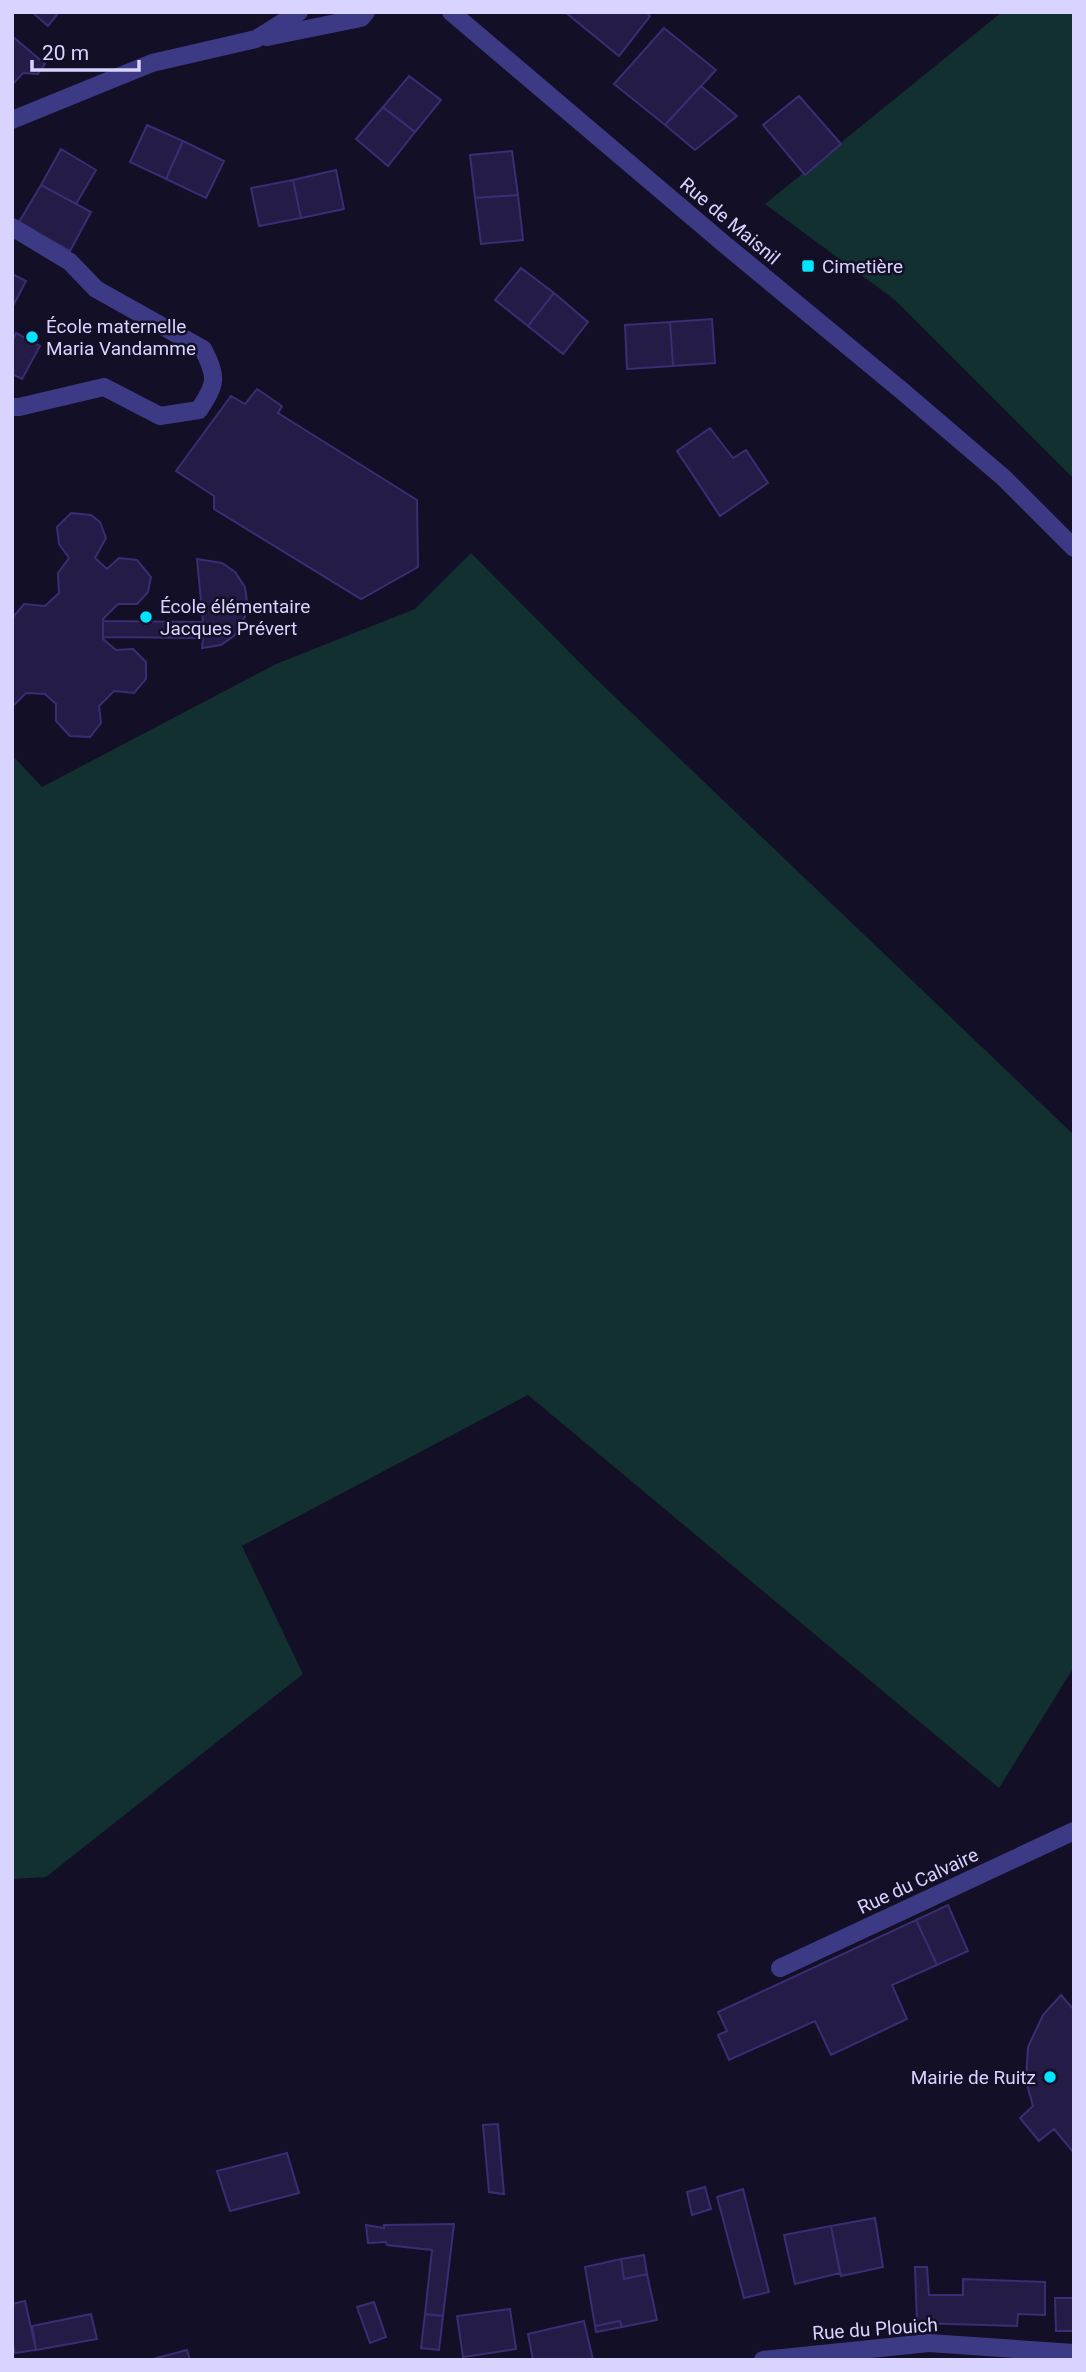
<svg xmlns="http://www.w3.org/2000/svg" width="1086" height="2372" font-family="Roboto,sans-serif">
  <style>
    .green { fill: #12302f }
    .building { fill: #241b47; stroke: #3b2d73; stroke-width: 2 }
    .lines { fill: none; stroke-linecap: round; stroke-linejoin: round }
    .service { stroke: #3d3a85; stroke-width: 18 }
    .minor { stroke: #3d3a85; stroke-width: 18 }
    .tertiary { stroke: #3d3a85; stroke-width: 18 }
    .poi-dot { fill: #00e5ff; stroke: #130f26; stroke-width: 2.5 }
    .labels { text-anchor: middle; dominant-baseline: central; stroke-width: 5; stroke-linejoin: round; paint-order: stroke }
    .street-label { font-size: 19px; fill: #d9d4ff; stroke: #130f26 }
    .poi-label { font-size: 19px; fill: #d9d4ff; stroke: #130f26; text-anchor: start }
  </style>
  <rect width="100%" height="100%" fill="#130f26"/>
  <!-- green -->
  <path class="green" d="M1002,12H1074V479L895,300L765,204Z
    M471,553L592,675L1074,1135V1667L999,1788L528,1395L242,1546L303,1674L46,1877L12,1879V755L42,787L276,664L415,609Z"/>
  <!-- building -->
  <path class="building" d="M32,12H59L48,26Z
    M565,12H646L650,16L619,56Z
    M664,28L716,70L665,125L614,84Z
    M12,36L45,64L38,74L23,73L12,85Z
    M409,76L441,100L415,132L383,107Z
    M701,86L737,116L695,150L665,125Z
    M799,96L841,144L805,175L763,125Z
    M383,107L415,132L388,166L356,139Z
    M147,125L183,141L166,179L130,162Z
    M183,141L224,161L206,198L166,179Z
    M61,149L96,170L76,204L41,185Z
    M512,151L518,195L475,198L470,155Z
    M336,170L344,209L301,218L293,180Z
    M293,180L301,218L259,226L251,188Z
    M41,185L91,212L70,251L19,222Z
    M518,195L523,240L481,244L475,198Z
    M521,268L554,293L528,326L495,300Z
    M12,274L26,281L12,308Z
    M554,293L588,322L563,354L528,326Z
    M712,319L715,363L673,366L670,322Z
    M670,322L673,366L627,369L625,325Z
    M16,333L40,346L22,379L12,374V343Z
    M257,389L282,406L278,413L417,500L418,567L361,599L214,509V496L176,471L231,396L245,404Z
    M710,428L733,458L746,450L768,483L720,516L677,451Z
    M71,513L91,515L100,522L106,538L95,558L107,569L119,558L137,560L151,577L148,592L137,604H118L103,619V639L116,650L133,649L146,662V679L134,693L114,691L99,706L101,723L90,737L70,736L56,721V704L45,694L26,693L12,707V615L14,616L24,604L45,606L59,593L58,573L69,558L59,544L57,527Z
    M197,559L222,563L235,572L245,587L248,609L240,628L234,636L221,645L202,648L203,638L103,637V621L203,622Z
    M948,1905L968,1951L937,1965L916,1920Z
    M916,1920L937,1965L892,1985L907,2019L831,2055L815,2021L729,2060L718,2035L727,2031L718,2012Z
    M1061,1995L1074,2010V2153L1054,2129L1039,2141L1020,2118L1033,2106L1026,2081L1028,2047L1043,2015Z
    M498,2124L504,2194L489,2192L483,2125Z
    M287,2153L299,2193L230,2211L217,2171Z
    M705,2187L711,2209L692,2215L687,2192Z
    M743,2189L769,2292L744,2298L717,2197Z
    M875,2218L883,2267L841,2276L831,2226Z
    M454,2224L443,2316L425,2314L432,2250L387,2245L386,2242L368,2243L366,2225L384,2228V2225Z
    M831,2226L840,2273L795,2284L784,2235Z
    M644,2255L647,2274L624,2279L621,2259Z
    M621,2259L624,2279L647,2274L657,2320L622,2327L620,2321L595,2326L585,2267Z
    M915,2267H927L929,2295H963V2279L1045,2282V2315L1018,2314L1017,2326L917,2323Z
    M1055,2298H1073V2331H1056Z
    M25,2301L36,2350L15,2353L12,2342V2304Z
    M374,2302L386,2337L370,2343L357,2307Z
    M510,2309L516,2349L463,2357L457,2316Z
    M91,2314L97,2339L36,2350L32,2326Z
    M425,2314L443,2316L439,2350L421,2348Z
    M584,2321L593,2360H533L528,2334Z
    M620,2321L622,2327L596,2332L595,2326Z
    M187,2350L190,2360H149Z"/>
  <g class="lines">
    <!-- service -->
    <path class="service" d="M12,227L70,262L96,289L203,349C218,378 216,384 199,410L160,416L104,387L19,407H12
      M780,1968L1074,1831"/>
    <!-- minor -->
    <path class="minor" d="M267,37L361,18L366,12
      M12,120L152,63L256,39L299,12
      M763,2360L929,2343L1074,2353"/>
    <!-- tertiary -->
    <path class="tertiary" d="M451,12L723,243L901,390L1004,478L1074,548"/>
  </g>
  <!-- markers -->
  <g class="poi-dot">
    <rect x="801" y="259" width="14" height="14" rx="3.5"/>
    <circle cx="32" cy="337" r="7"/>
    <circle cx="146" cy="617" r="7"/>
    <circle cx="1050" cy="2077" r="7"/>
  </g>
  <g class="labels">
    <!-- street labels -->
    <g class="street-label">
      <text transform="translate(730 221) rotate(40)">Rue de Maisnil</text>
      <text transform="translate(918 1881) rotate(-25)">Rue du Calvaire</text>
      <text transform="translate(875 2329) rotate(-4)">Rue du Plouich</text>
    </g>
    <!-- poi labels -->
    <g class="poi-label">
      <text x="822" y="266">Cimetière</text>
      <text x="46" y="326">École maternelle<tspan x="46" dy="22">Maria Vandamme</tspan></text>
      <text x="160" y="606">École élémentaire<tspan x="160" dy="22">Jacques Prévert</tspan></text>
      <text x="1036" y="2077" text-anchor="end">Mairie de Ruitz</text>
    </g>
  </g>
  <!-- border -->
  <rect width="1086" height="2372" fill="none" stroke="#d9d4ff" stroke-width="28"/>
  <!-- scale -->
  <path d="M32 60v10h107v-10" fill="none" stroke="#d9d4ff" stroke-width="3.5"/>
  <text x="42" y="60" font-size="21" fill="#d9d4ff" stroke="#130f26" stroke-width="5" paint-order="stroke">20 m</text>
</svg>
